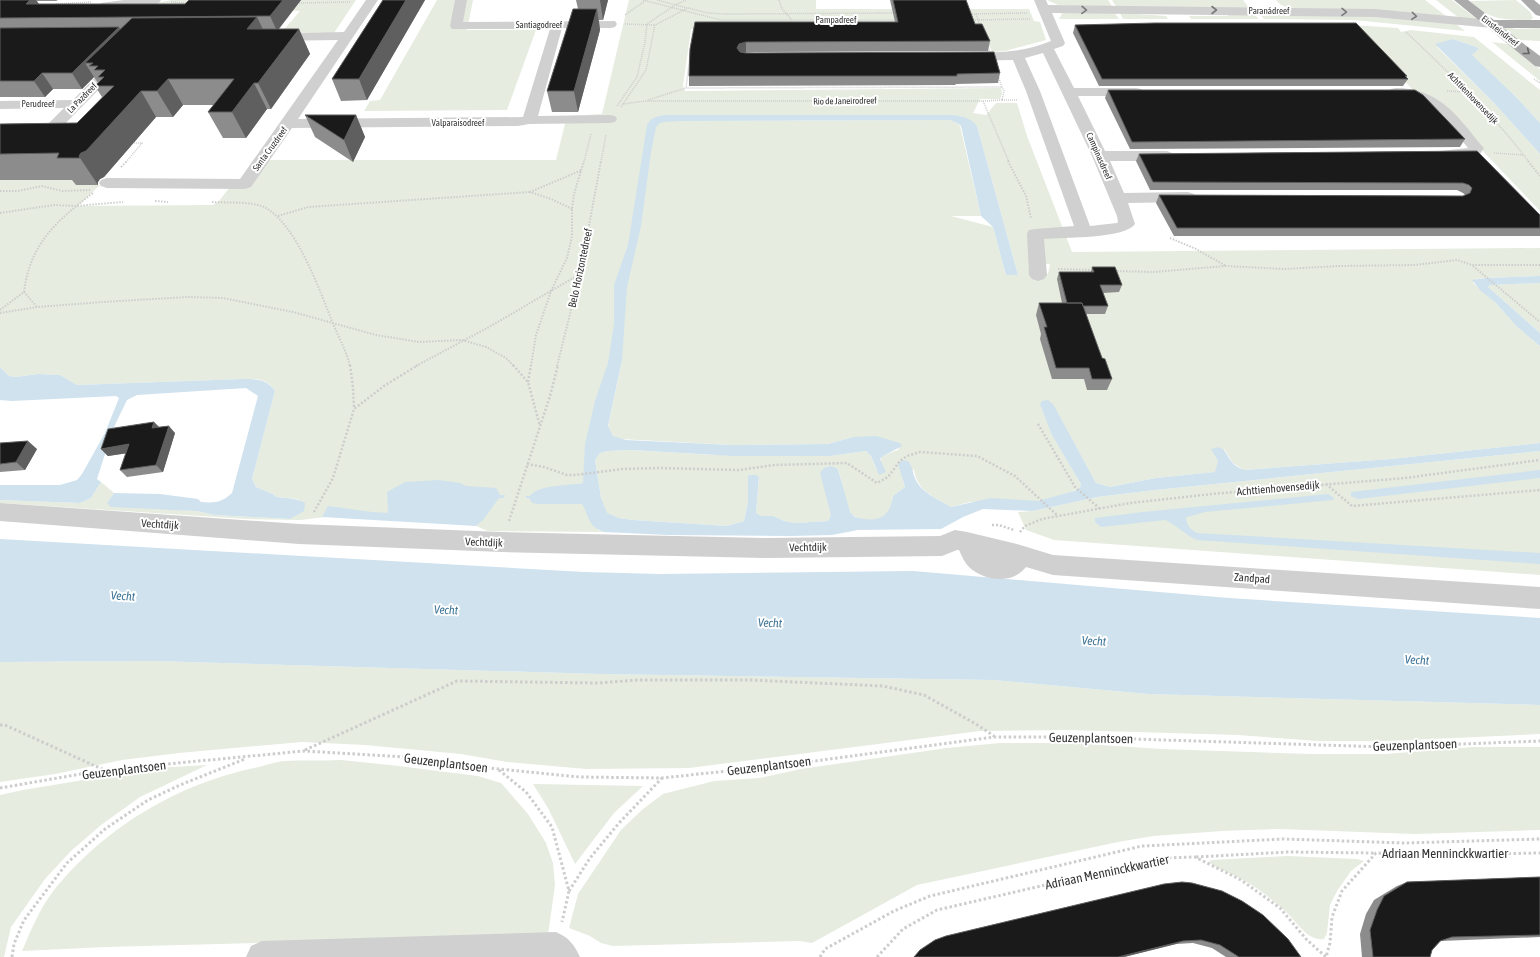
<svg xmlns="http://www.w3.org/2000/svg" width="1540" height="957" font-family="'Asap Condensed',sans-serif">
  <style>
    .green { fill: #e6ecdf; fill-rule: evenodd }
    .water { fill: #cfe2ee }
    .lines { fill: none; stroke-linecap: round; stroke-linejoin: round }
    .path-far3 { stroke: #cdcdcd; stroke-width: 1.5; stroke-dasharray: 1 1; stroke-linecap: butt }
    .path-far2 { stroke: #cdcdcd; stroke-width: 2; stroke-dasharray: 1.5 1.5; stroke-linecap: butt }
    .path-far1 { stroke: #cdcdcd; stroke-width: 2.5; stroke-dasharray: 2 2; stroke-linecap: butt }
    .path { stroke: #cdcdcd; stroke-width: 3; stroke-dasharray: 2.5 2.5; stroke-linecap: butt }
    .minor { fill: #d0d0d0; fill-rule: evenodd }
    .major { fill: #ababab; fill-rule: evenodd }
    .wall { fill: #8c8c8c }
    .shaded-wall { fill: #5f5f5f }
    .building { fill: #1a1a1a; stroke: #5f5f5f }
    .oneway { stroke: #7a7a7a }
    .oneway2 { stroke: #636363 }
    .labels { text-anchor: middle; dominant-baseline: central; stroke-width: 4; stroke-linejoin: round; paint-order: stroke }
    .far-street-label { font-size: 9px; fill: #333; stroke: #fff }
    .street-label { font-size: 11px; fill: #333; stroke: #fff }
    .water-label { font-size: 12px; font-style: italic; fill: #3f7597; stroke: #fff }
    .near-street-label { font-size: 13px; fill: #333; stroke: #fff }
  </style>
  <rect width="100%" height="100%" fill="#fff"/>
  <!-- green -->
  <path class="green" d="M172,0H356L334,33H281L300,11L130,8Z
    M437,0H473L467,30H536L507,110L364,111L370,101L380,100Z
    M629,0H816V9H1029L1034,21L1040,22L1046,40L1005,51L992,52L982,29H691L683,86L685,91L1001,88L1002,94L1000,99H980L973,113L986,115L996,103H1017L1027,136L1072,252L1540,248V276L1485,278L1476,279L1473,283L1496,303L1516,326L1540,346V443L1391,459L1244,470L1233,463L1224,449L1218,461L1216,472L1156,478L1110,487L1096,483L1069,434L1053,435L1081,484L1080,488C1067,494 1052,498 1038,501L970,502L951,507C935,498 916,490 914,469L903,481L905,487L893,496C892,505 890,513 882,518C874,523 855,520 850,512C845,501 842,480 838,469L831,515L828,521L795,523L784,521L773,516H761L756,513L759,478L748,481V502L744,521L727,526L633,520L619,518L606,513L601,498L595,460L600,453L607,451L631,450L713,455L830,456L866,451L871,456L877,471L882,456L900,449L853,437L828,444L732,445L620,439L613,436L608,427L622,360L583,483L530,495L586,501L598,530L604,532L488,531L476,526L478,524L333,516L301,520L247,519L0,503V500L80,503L91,498L101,482L114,493L107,503L197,511L214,515L290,519L300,500L290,498L276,497L273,494L256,487L252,479L275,391C267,378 257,379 242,379L77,385L60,375L38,374L16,377L9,376L0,367V180H78L76,185H100L78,206L213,205L219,201L230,187L269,160H556L567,116L602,114ZM682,115L960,116L977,126L1018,275H1006L993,227L951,216H981L960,126L957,123L950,120L681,121ZM1028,264H1050L1048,274L1032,276Z
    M1047,0H1108L1113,8L1058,5Z
    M1112,0H1243L1250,9L1117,8Z
    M1276,0H1425L1446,16L1394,11L1292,9L1281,5Z
    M1436,0H1452L1478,20L1459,18Z
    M1516,0L1530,12L1533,18L1530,20C1502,20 1493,20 1470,3L1469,1Z
    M1063,12H1114L1119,19H1059Z
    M1258,12L1365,15L1456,24L1465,31L1354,20L1264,19Z
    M1120,13L1166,16L1168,19H1123Z
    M1253,13L1259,19H1191L1189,16H1228L1229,14Z
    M1351,25L1398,28L1401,32L1411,30L1474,37L1540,90V123L1517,98L1475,59L1471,54L1479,48L1453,39L1437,47L1495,104L1540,154V211L1432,98L1413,90Z
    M1497,25L1516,29L1540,28V41L1517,40Z
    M1492,42L1508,44L1540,69V81Z
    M1540,283V333L1488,287L1490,285Z
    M1540,451V575L1054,540L1026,530L1018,512L1033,511L1097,497L1155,490Z
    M155,661L599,674L993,680L1148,694L1540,705V734L1387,741H1318L1238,735L1067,730L980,731L689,768L586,769L507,762L461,754L365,745L302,742L179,753L122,760L55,774L0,782V662Z
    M1000,743H1071L1161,749L1311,754H1385L1473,747H1540V830L1415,834L1279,829L1222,831L1153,836L1118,842L917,885L812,943L799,941L613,946L601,943L590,936L569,928L578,894L621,830L643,809L663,794L714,781L760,778L801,769L947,748Z
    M341,760L399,766L478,776L501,783L528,814L546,843L553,863L555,885L548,935L106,947L22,951C32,928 41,905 58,885C108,826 178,784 254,768C264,766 274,762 284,761C303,760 322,761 341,760Z
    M207,765L140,797L101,825L71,851L45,879L11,927L4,957H0V795L23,790L156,768Z
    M533,784L643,786L614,813L575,864L548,808Z
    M1288,856L1357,859L1364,861L1351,871L1337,891L1330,905L1327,933L1324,939C1307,942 1295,919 1284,910C1270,898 1257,887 1241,879C1233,874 1214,867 1209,862L1211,860Z"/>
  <!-- water -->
  <path class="water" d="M1453,39L1479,48L1472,55L1517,98L1540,123V154L1495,104L1435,44Z
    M668,115H952C962,116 971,118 977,126L1018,275H1006L993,227L981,216L961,126L957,123L950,120L678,121L665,122L660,123L656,127L651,152L641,226L627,287L622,360L608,426L613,436L626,440L732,445L828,444L853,437L876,436L900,443L902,446L883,456L880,459L886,472L879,475L871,456L866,451L830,456H733L631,450L607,451L600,453L595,460L601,498L607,513L619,518L633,520L727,526L744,521L748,502V476L750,475H756L759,477L756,513L761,516H773L784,521L795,523L828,521L831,515L820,473L824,468L831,466L838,469L850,512L855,517C876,523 890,519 893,496L905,487L898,464L902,460L908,461C913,467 912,471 915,478C920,492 939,500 951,507L991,498L1038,501L1074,491L1080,488L1081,484L1052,435L1040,404L1042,401L1048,400L1053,404L1096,483L1110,487L1156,478L1215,472L1218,461L1211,449C1226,443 1225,455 1233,463C1235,466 1240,468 1244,470L1391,459L1540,443V451L1155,490L1097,497L1033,511L983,509L963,517L941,529L858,530L832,535L790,536L668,535L604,532C587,526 590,517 582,504H539L532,503L529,498H526V496H530C539,484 569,486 583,483L585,444L595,401L608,363L614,324V285L628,245L647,125C652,116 658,116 668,115Z
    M1540,276V283L1490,285L1488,287L1540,333V346L1516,326L1496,303L1480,290L1472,280L1485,278Z
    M0,367L9,376L16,377L38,374L60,375L77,385L242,379C256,379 267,379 275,391L252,479L256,487L273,494L276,497C286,498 296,498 305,503L304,511L290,519L214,515L197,511L111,507L107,503L114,493L160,494L198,499L201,502C215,503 221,503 232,493L258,396L246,388L137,395L127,400L113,429L97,479L101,482L91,498L80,503L0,500V485H60L77,480L82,474L105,433L119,398L116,396L12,401L0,400Z
    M1540,470V478L1358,499L1351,496V492Z
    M439,480L460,483L466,486L496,488L500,495H505L504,498H499L483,520L476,526L322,517L328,506L372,512L388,513L387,492L405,482Z
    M1328,494L1334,498L1333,500L1205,512L1187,517L1186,518C1187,526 1190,529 1197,533L1540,553V564L1197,540C1185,535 1177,525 1165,520L1101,527L1095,522V518L1143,512Z
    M0,539L584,572L660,574L913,571L1229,598L1540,618V705L1148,694L993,680L599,674L155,661L0,662Z"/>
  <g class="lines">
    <!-- path-far3 -->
    <path class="path-far3" d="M643,0L721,20H896
      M657,0L687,8
      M779,0L782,9L792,20
      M171,2L188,3
      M297,3L350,2
      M56,4L91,2
      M968,14L1027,13
      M976,14L980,25
      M625,15L645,1
      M971,20L1030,19
      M625,24L655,25
      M693,30H982L1002,87L686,88Z
      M1406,32C1449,73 1493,114 1529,162
      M1534,79L1540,83
      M1447,91L1466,92
      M648,100L686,88
      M1002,100H1017
      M983,101L1002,100L1004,91L1002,87
      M623,104L646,70L655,25L688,8L707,13L726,14L895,13
      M617,106L637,77L645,42L647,24L675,5L686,0
      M621,107L623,104L645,101H983L1009,162
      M1494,153L1524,155
      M126,162L142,143H131
      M584,162L591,134
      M601,162L606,135"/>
    <!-- path-far2 -->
    <path class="path-far2" d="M1008,161L1026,196L1031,218
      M1528,161L1540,176
      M121,167L127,161
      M0,191H18L42,186L62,191L90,190
      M155,201L168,202
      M212,202C227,203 254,201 266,208C297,226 319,289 332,321C338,336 346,350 350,366
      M572,209L551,199L530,192L582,170
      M0,213L54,205L76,206L123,202
      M278,216L308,207L530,192
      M1170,238L1196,249L1226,266
      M1473,266L1540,322
      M1058,269L1093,270
      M1114,271L1153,272L1226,266L1284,269L1338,266L1415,265L1457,260L1472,265H1540
      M24,292L37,307
      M0,310L24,292C30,244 56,221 93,193
      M0,313L37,307L103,302L187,297L223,298L293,312L376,335L419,342L462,340L486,347L506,358L514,366
      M416,366L489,327L580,274
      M531,366L536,335L551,291L567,258L572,236V209L574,194L584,161
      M557,366L580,274L601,161"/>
    <!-- path-far1 -->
    <path class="path-far1" d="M350,365L353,387L354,409
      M513,365L528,382L540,426
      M528,382L531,365
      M1038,424L1075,487L1099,508
      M527,464L544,467L567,475H576L622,469L659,468L739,470L774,465L847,463L877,483L888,477L900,461L907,456L920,452L977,456L1015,476L1058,516
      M1326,484L1352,506L1540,490
      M314,512L333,478L354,409L384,386L418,365
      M509,521L550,396L558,365
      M992,525H999L1014,530
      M1020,532L1025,526L1042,519L1130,503L1212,494L1405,478L1540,460"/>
    <!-- path -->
    <path class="path" d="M0,725H5L104,770
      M305,750L457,681L598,683L638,680H750L883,686L924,695L976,724L994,736
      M499,770L526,792L552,827L569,891L562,922
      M0,788L104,770L304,751L406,757L498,769L580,777L662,778L792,764L994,737H1070L1385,747L1540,741
      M1196,857L1288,852L1375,853
      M569,891L590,858L619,823L662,778
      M12,957L14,944L24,920L67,863L105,829L148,800L180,785L245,759
      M820,957L825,949L894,911L930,896L1142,846L1283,839L1405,843L1540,839
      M877,957L903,929L937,910L1162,858L1195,857L1241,880L1280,908L1307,940L1326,957L1330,943L1332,917L1342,891L1376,853L1433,855L1540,853"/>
    <!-- minor -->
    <path class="minor" d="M124,0H161L159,3L155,4L105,10L101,9L99,6L101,3Z
      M366,0H378L298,119L523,117L550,29H452L450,26L455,0H467L463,22L615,21L617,24L615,27L611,28H562L538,116L610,115L615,116L617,119L615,122L610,123L529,124L518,126L292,128L251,187L245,189L107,188L101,186L99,183L101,180L107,178L240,179L338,40L272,41L267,40L266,37L267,34L344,32Z
      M1034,0H1046L1048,5L1375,9L1492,20L1496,21L1498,24L1496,27L1492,28L1375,17L1052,13L1065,43L1063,46L1054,49L1074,88H1136L1141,89L1143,92L1141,95L1136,96H1078L1105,151H1167L1172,153L1175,156L1172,159L1167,161H1110L1124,193L1188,192L1194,194L1196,197L1194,200L1188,202L1128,203L1135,224C1125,239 1064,237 1044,239L1047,275L1044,279L1038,281L1032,279L1029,275L1027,234L1029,230L1035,229L1074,226L1026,91L1013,60L966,61L961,60L959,57L961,54L966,53C995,53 1023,53 1051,41ZM1043,53L1092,156L1117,216L1118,222L1117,223L1090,226L1040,91L1025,58Z
      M119,57L124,58L126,61L124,64L44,145L0,147V137H35L64,108L0,109V101L73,100L114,58Z
      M1396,88C1438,88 1457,115 1481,145L1484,148L1480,154C1470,160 1451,160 1440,157L1437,154L1440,151L1468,148C1456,133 1433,102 1413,97C1406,95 1398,97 1391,95L1389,92L1391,89Z
      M0,503L299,524L502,532L767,538L940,536L955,530L967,532L1017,544L1053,555L1540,587V609L1053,575L1026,567C1012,585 984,581 969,567C964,562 962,556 959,550H957L942,556L767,558L502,552L299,544L0,521Z
      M556,932C569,938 574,944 580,957H246L251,946L262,941Z"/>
    <!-- major -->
    <path class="major" d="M1454,0H1468L1494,20H1540V28H1503L1540,56V67L1535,66Z
      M1521,0H1534L1540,5V16L1536,15Z"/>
  </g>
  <!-- wall -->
  <path class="wall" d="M0,0H58L56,1H37L39,4H185L189,0H301L279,29H299L310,54L271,109H267L246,138H223L208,112L214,105H183L173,117H156L104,177L100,179L98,182V185H76L72,180H0V124L77,123L102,97L95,86L98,83L94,77L82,89H53L45,97H0Z
    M383,0H425L367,100L341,101L332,79Z
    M576,0H608L603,20H599L600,30L578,112H552L547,91L578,9Z
    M890,0H966L975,24L990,41L988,51L746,52H743L1000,73L998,83L956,84L955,85L689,86V76L690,49L895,22Z
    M1075,25L1407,76L1406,78L1408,79L1403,86H1099L1073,33Z
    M1108,90L1465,139L1460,147L1130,149L1105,98Z
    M305,115H356L365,137L353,162L315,137Z
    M1477,151L1540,215V236H1174L1156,203L1159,195L1463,196L1465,195L1463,193L1457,190H1150L1136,161L1139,154Z
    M1092,267L1122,285L1119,292L1103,293L1108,306L1105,314H1086L1102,358L1112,379L1107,390H1087L1084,379H1052L1040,339L1041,334L1036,315L1039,303H1062L1057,279L1059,272H1091Z
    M154,422L159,427L175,433L163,472L127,477L120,470L126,453L108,456L101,449Z
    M0,443L37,449L25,470L0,472Z
    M1540,877V937L1441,941L1432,950L1430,957H1362L1360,934L1366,914L1374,900L1397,886L1407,882Z
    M1164,884L1301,957H1226L1212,948L1193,943L1176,944L1124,957H914Z"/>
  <!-- shaded-wall -->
  <path class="shaded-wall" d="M30,0H36L44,12L26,4Z
    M283,0H301L277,31L270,16Z
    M406,0H425L367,100L359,79Z
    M600,0H608L603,20Z
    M597,9L600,30L578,112L574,91Z
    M257,17L269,42L247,29Z
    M119,27L128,43L98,66L93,63H85L94,77L82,89L72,73Z
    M299,29L310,54L271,109L258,83Z
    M746,42V52L740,53L737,48L739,44Z
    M42,73L53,89L45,97L34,81Z
    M168,79L183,105L173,117L157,91Z
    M254,83L267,109L246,138L232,112Z
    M141,91L156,117L104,177L100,179L98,182V185L80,158L79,156L81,153Z
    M356,115L365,137L353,162L344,140Z
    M154,422L161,429L152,428Z
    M169,426L175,433L163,472L156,465Z
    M28,441L37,449L25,470L16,462Z
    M129,444L136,452L108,456L101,449Z
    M1183,941L1176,944L1124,957H1118Z"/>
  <!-- building -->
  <path class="building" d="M0,0H30L26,4H185L189,0H283L270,16L0,18Z
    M383,0H406L359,79H332Z
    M893,0H966L975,24H982L990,41L746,42L739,44L737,48L740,52L746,53L994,52L1000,73L957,74V76H689L690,49L695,22H898Z
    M573,9H597L574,91H547Z
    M257,17L247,29H299L258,83H254L232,112H208L234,79H168L157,91H141L86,151L81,153L79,156L80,158H57L59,153L0,154V124L77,123L114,86H95L104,77H98L105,70H94L98,66H89L93,63H85L132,18Z
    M1155,23H1356L1407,76H1405L1408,79H1102L1075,25Z
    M119,27L72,73H42L34,81H0V28Z
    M1108,90H1415L1423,95L1465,139L1132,142Z
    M305,115H356L344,140Z
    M1477,151L1540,215V228H1177L1159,195L1463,196L1470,193L1472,188L1469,185L1463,183L1153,182L1139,154Z
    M1092,267H1115L1122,285H1100L1108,306H1083L1082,303H1067L1059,272H1094Z
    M1039,303H1082L1102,358L1105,359L1112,379H1092L1089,368H1056L1044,327H1047Z
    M154,422L152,428L169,426L156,465L120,470L129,444L101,449L108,429Z
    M28,441L16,462L0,464V443Z
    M1540,877V935L1452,937L1440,941L1432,950L1430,957H1373L1370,930L1377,910L1384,896L1407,882Z
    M1182,882L1192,883L1222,891L1242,901L1263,915L1288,939L1301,957H1239L1220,945L1201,940L1183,941L1118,957H914L920,950L935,940L946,936L1164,884Z"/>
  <!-- one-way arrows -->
  <defs><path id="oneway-chevron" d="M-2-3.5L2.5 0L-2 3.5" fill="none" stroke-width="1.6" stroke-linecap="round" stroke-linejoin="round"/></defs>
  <g class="oneway">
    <use href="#oneway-chevron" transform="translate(1084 10) rotate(2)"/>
    <use href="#oneway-chevron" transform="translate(1214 10)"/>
    <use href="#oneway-chevron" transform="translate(1344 12) rotate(1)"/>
    <use href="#oneway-chevron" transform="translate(1414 16) rotate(5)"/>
  </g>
  <use class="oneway2" href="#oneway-chevron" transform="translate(1527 52) rotate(38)"/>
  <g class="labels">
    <!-- far-street labels -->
    <g class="far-street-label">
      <text x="1269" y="11">Paranádreef</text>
      <text x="836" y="20">Pampadreef</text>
      <text x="539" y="25">Santiagodreef</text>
      <text transform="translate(1500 31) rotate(38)">Einsteindreef</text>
      <text transform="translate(82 98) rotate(-46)">La Pazdreef</text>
      <text transform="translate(1473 98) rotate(46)">Achttienhovensedijk</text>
      <text transform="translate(845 101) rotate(-1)">Rio de Janeirodreef</text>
      <text x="38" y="104">Perudreef</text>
      <text x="458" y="123">Valparaisodreef</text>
      <text transform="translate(270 149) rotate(-54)">Santa Cruzdreef</text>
      <text transform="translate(1099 156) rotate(66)">Campinasdreef</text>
    </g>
    <!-- street labels -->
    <g class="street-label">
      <text transform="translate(580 268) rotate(-78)">Belo Horizontedreef</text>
      <text transform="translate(1278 488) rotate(-5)">Achttienhovensedijk</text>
      <text transform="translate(160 524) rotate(4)">Vechtdijk</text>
      <text transform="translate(484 542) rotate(2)">Vechtdijk</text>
      <text transform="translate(808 547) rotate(-1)">Vechtdijk</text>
      <text transform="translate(1252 578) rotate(4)">Zandpad</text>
    </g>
    <!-- water labels -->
    <g class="water-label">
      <text transform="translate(123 596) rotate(3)">Vecht</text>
      <text transform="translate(446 610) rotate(2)">Vecht</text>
      <text transform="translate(770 623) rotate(2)">Vecht</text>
      <text transform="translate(1094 641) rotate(3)">Vecht</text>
      <text transform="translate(1417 660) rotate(3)">Vecht</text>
    </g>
    <!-- near-street labels -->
    <g class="near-street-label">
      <text transform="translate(1091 738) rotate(1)">Geuzenplantsoen</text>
      <text transform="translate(1415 745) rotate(-2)">Geuzenplantsoen</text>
      <text transform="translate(446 763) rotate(7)">Geuzenplantsoen</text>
      <text transform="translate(769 766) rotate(-7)">Geuzenplantsoen</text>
      <text transform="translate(124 770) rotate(-7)">Geuzenplantsoen</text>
      <text x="1445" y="853">Adriaan Menninckkwartier</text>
      <text transform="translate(1107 872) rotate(-12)">Adriaan Menninckkwartier</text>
    </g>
  </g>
</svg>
